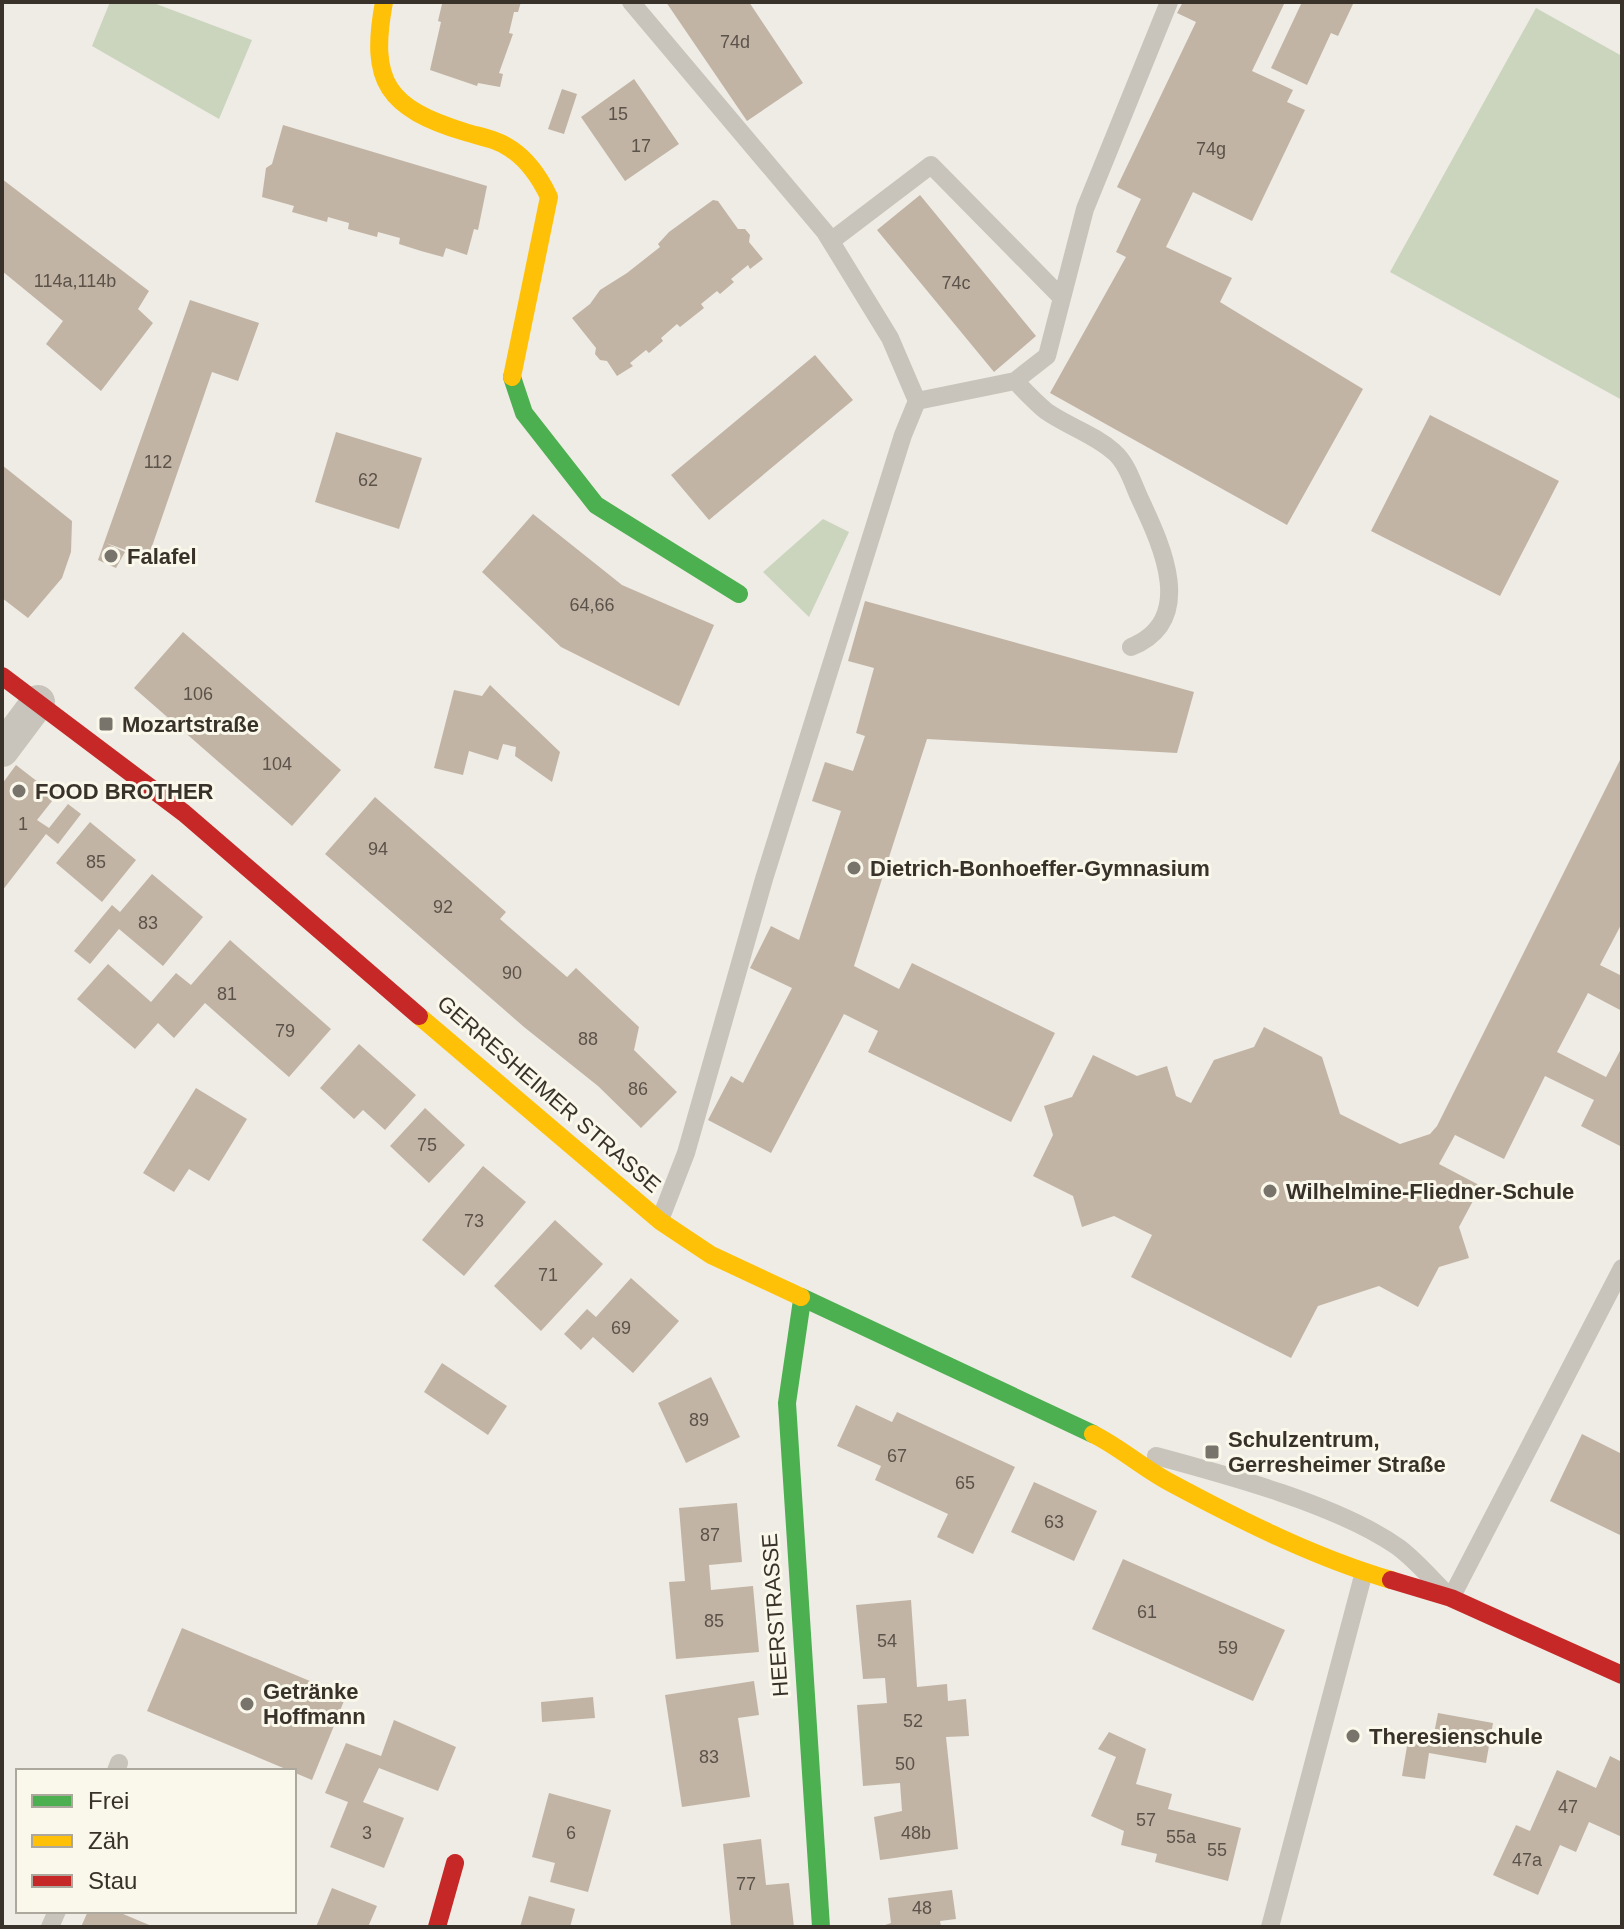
<svg xmlns="http://www.w3.org/2000/svg" width="1624" height="1929" font-family="Helvetica,sans-serif">
  <style>
    .green { fill: #cbd5be }
    .building { fill: #c2b4a5 }
    .lines { fill: none; stroke-linecap: round; stroke-linejoin: round }
    .lane { stroke: #c8c4bc; stroke-width: 18 }
    .street { stroke: #c8c4bc; stroke-width: 34 }
    .fast { stroke: #4caf50; stroke-width: 18 }
    .slow { stroke: #ffc107; stroke-width: 18 }
    .jam { stroke: #c62828; stroke-width: 18 }
    .poi-dot { fill: #78736b; stroke: #faf7eb; stroke-width: 3 }
    .labels { text-anchor: middle; dominant-baseline: central; stroke-width: 6; stroke-linejoin: round; paint-order: stroke }
    .number-label { font-size: 18px; fill: #5b5249 }
    .poi-label { font-size: 22px; font-weight: bold; fill: #39322a; stroke: #faf7eb; text-anchor: start }
    .street-label { font-size: 22px; fill: #39322a; stroke: #faf7eb }
  </style>
  <rect width="100%" height="100%" fill="#eeece4"/>
  <!-- green -->
  <path class="green" d="M110,2H151L252,40L219,119L92,46Z
    M1536,8L1622,56V400L1390,272Z
    M823,519L849,532L809,617L763,572Z"/>
  <!-- building -->
  <path class="building" d="M446,2H521L518,12H514L509,33L513,34L499,73L503,74L500,87L478,83L477,86L430,70L441,22L438,21L442,4Z
    M666,2H749L803,83L747,121Z
    M1183,2H1285L1252,71L1293,90L1287,102L1305,110L1252,221L1193,192L1166,247L1232,278L1220,302L1363,389L1287,525L1050,393L1126,257L1116,252L1141,199L1117,187L1196,22L1177,13Z
    M1302,2H1354L1338,36L1331,33L1307,85L1271,68Z
    M634,79L679,144L625,181L581,117Z
    M562,89L577,94L564,134L548,129Z
    M283,125L487,186L478,230L474,229L467,255L446,248L443,257L421,251L399,244L400,238L378,232L377,237L348,229L349,223L328,217L327,222L292,212L294,206L262,197L266,168L272,164Z
    M2,179L149,291L138,309L153,323L101,391L46,344L63,321L2,271Z
    M920,195L1036,336L994,372L877,230Z
    M713,200L718,201L738,229H745L750,235L749,242L763,259L750,269L748,265L731,279L734,282L720,294L717,291L701,304L704,308L680,327L677,324L661,338L663,341L649,353L646,350L630,363L633,366L617,376L607,361L600,360L595,354L596,348L572,318L590,304L600,290L627,273L660,247L658,244L669,232Z
    M190,300L259,323L238,381L212,372L148,558L106,543L125,552L116,568L98,560Z
    M815,355L853,400L709,520L671,475Z
    M1430,415L1559,481L1500,596L1371,531Z
    M336,432L422,458L399,529L315,502Z
    M2,465L72,521L71,552L62,578L28,618L2,598Z
    M533,514L622,585L714,625L679,706L561,647L482,572Z
    M865,601L1194,692L1177,753L927,739L854,966L899,989L912,963L1055,1033L1011,1122L868,1052L878,1031L844,1014L771,1153L708,1120L731,1076L743,1083L792,988L750,968L771,926L799,940L841,811L812,801L825,762L853,771L865,736L856,733L874,668L848,661Z
    M183,632L341,770L292,826L134,688Z
    M490,685L560,752L552,782L515,756L516,747L503,744L498,760L469,751L463,775L434,768L454,690L482,696Z
    M1622,756V923L1600,965L1622,976V1011L1588,993L1557,1052L1606,1077L1622,1047V1147L1581,1126L1594,1100L1545,1076L1504,1159L1455,1135L1439,1164L1481,1186L1459,1227L1469,1258L1439,1267L1418,1307L1379,1286L1318,1306L1291,1358L1131,1277L1152,1235L1114,1216L1082,1227L1073,1196L1033,1176L1053,1135L1044,1106L1072,1097L1093,1055L1137,1076L1167,1066L1176,1096L1191,1103L1214,1060L1254,1047L1264,1027L1322,1057L1340,1114L1400,1144L1430,1134L1437,1126Z
    M16,765L56,796L37,820L49,828L68,804L81,814L58,844L46,834L2,891V784Z
    M375,797L506,912L500,919L567,977L576,968L639,1027L634,1050L677,1092L641,1128L598,1086L524,1027L325,854Z
    M90,822L136,860L102,902L56,863Z
    M152,874L203,917L163,966L119,929L90,964L74,951L112,905L120,912Z
    M230,940L331,1029L289,1077L205,1003L174,1038L158,1023L135,1049L77,999L108,964L151,1002L176,973L191,985Z
    M359,1044L416,1095L385,1130L363,1110L354,1119L320,1088Z
    M196,1088L247,1119L209,1181L189,1169L174,1192L143,1173Z
    M425,1108L465,1145L429,1183L390,1146Z
    M483,1166L526,1202L464,1276L422,1240Z
    M555,1220L603,1264L541,1331L494,1286Z
    M631,1278L679,1321L633,1373L593,1337L581,1350L564,1334L587,1309L596,1317Z
    M442,1363L507,1406L488,1435L424,1392Z
    M711,1377L740,1437L686,1463L658,1403Z
    M856,1405L892,1422L897,1412L1015,1467L973,1554L937,1537L948,1514L875,1480L881,1466L837,1446Z
    M1582,1434L1622,1454V1536L1550,1501Z
    M1034,1482L1097,1511L1074,1561L1011,1532Z
    M737,1503L742,1562L709,1565L711,1590L753,1586L759,1652L676,1659L669,1582L685,1581L679,1508Z
    M1123,1559L1285,1630L1253,1701L1092,1629Z
    M911,1600L917,1687L947,1684L948,1701L966,1699L969,1736L946,1737L958,1849L880,1860L874,1817L902,1811L900,1783L863,1786L857,1705L887,1703L885,1678L863,1679L856,1605Z
    M182,1628L346,1696L312,1780L147,1711Z
    M754,1681L759,1715L738,1718L750,1797L682,1807L665,1695Z
    M593,1697L595,1718L542,1722L541,1702Z
    M1438,1713L1493,1723L1486,1763L1429,1753L1425,1779L1402,1776L1408,1740L1432,1744Z
    M394,1720L456,1747L438,1791L379,1768L363,1802L404,1818L384,1868L330,1847L348,1802L325,1793L346,1743L381,1756Z
    M1109,1732L1146,1749L1136,1784L1172,1794L1168,1809L1241,1828L1228,1881L1155,1862L1157,1854L1121,1845L1124,1831L1091,1816L1116,1757L1098,1749Z
    M1610,1756L1622,1762V1837L1589,1822L1576,1852L1560,1845L1538,1895L1493,1875L1516,1825L1530,1831L1557,1770L1596,1788Z
    M549,1793L611,1810L588,1892L550,1882L555,1863L532,1857Z
    M761,1839L766,1885L789,1883L794,1927H731L723,1844Z
    M332,1888L377,1906L368,1927H316Z
    M952,1890L956,1919L940,1921L941,1927H879L891,1923L888,1898Z
    M529,1896L575,1909L570,1927H520Z
    M88,1911H116L154,1927H81Z"/>
  <g class="lines">
    <!-- lane -->
    <path class="lane" d="M631,2L825,232L890,338L917,401L903,435L764,879L686,1153L660,1220
      M831,241L931,165L1062,298
      M1015,381C1025,391 1035,402 1046,411C1067,426 1094,434 1114,452C1127,463 1133,484 1140,499C1162,546 1197,620 1131,647
      M917,401L1015,381L1047,356L1085,209L1169,2
      M1156,1456C1227,1475 1338,1505 1398,1547C1417,1561 1434,1582 1451,1598L1622,1268
      M116,1771L119,1763
      M50,1927L57,1911
      M1270,1927L1364,1572"/>
    <!-- street -->
    <path class="street" d="M2,750L38,702"/>
    <!-- fast -->
    <path class="fast" d="M512,377L524,413L596,505L739,594
      M801,1297L1093,1434
      M802,1300L787,1403L821,1927"/>
    <!-- slow -->
    <path class="slow" d="M384,2C369,82 387,108 465,132C481,137 497,139 511,149C529,161 540,178 549,197L512,377
      M419,1016L660,1221L711,1255L801,1297
      M1093,1434C1121,1448 1144,1469 1171,1483C1240,1520 1316,1558 1391,1580"/>
    <!-- jam -->
    <path class="jam" d="M2,676L184,813L419,1016
      M1391,1580L1451,1598L1622,1675
      M437,1927L455,1863"/>
  </g>
  <!-- markers -->
  <g class="poi-dot">
    <circle cx="111" cy="556" r="8"/>
    <rect x="98" y="716" width="16" height="16" rx="4"/>
    <circle cx="19" cy="791" r="8"/>
    <circle cx="854" cy="868" r="8"/>
    <circle cx="1270" cy="1191" r="8"/>
    <rect x="1204" y="1444" width="16" height="16" rx="4"/>
    <circle cx="247" cy="1704" r="8"/>
    <circle cx="1353" cy="1736" r="8"/>
  </g>
  <g class="labels">
    <!-- number labels -->
    <g class="number-label">
      <text x="735" y="42">74d</text>
      <text x="618" y="114">15</text>
      <text x="641" y="146">17</text>
      <text x="1211" y="149">74g</text>
      <text x="75" y="281">114a,114b</text>
      <text x="956" y="283">74c</text>
      <text x="158" y="462">112</text>
      <text x="368" y="480">62</text>
      <text x="592" y="605">64,66</text>
      <text x="198" y="694">106</text>
      <text x="277" y="764">104</text>
      <text x="23" y="824">1</text>
      <text x="378" y="849">94</text>
      <text x="96" y="862">85</text>
      <text x="443" y="907">92</text>
      <text x="148" y="923">83</text>
      <text x="512" y="973">90</text>
      <text x="227" y="994">81</text>
      <text x="285" y="1031">79</text>
      <text x="588" y="1039">88</text>
      <text x="638" y="1089">86</text>
      <text x="427" y="1145">75</text>
      <text x="474" y="1221">73</text>
      <text x="548" y="1275">71</text>
      <text x="621" y="1328">69</text>
      <text x="699" y="1420">89</text>
      <text x="897" y="1456">67</text>
      <text x="965" y="1483">65</text>
      <text x="1054" y="1522">63</text>
      <text x="710" y="1535">87</text>
      <text x="1147" y="1612">61</text>
      <text x="714" y="1621">85</text>
      <text x="887" y="1641">54</text>
      <text x="1228" y="1648">59</text>
      <text x="913" y="1721">52</text>
      <text x="709" y="1757">83</text>
      <text x="905" y="1764">50</text>
      <text x="1568" y="1807">47</text>
      <text x="1146" y="1820">57</text>
      <text x="367" y="1833">3</text>
      <text x="571" y="1833">6</text>
      <text x="916" y="1833">48b</text>
      <text x="1181" y="1837">55a</text>
      <text x="1217" y="1850">55</text>
      <text x="1527" y="1860">47a</text>
      <text x="746" y="1884">77</text>
      <text x="922" y="1908">48</text>
    </g>
    <!-- poi labels -->
    <g class="poi-label">
      <text x="127" y="556">Falafel</text>
      <text x="122" y="724">Mozartstraße</text>
      <text x="35" y="791">FOOD BROTHER</text>
      <text x="870" y="868">Dietrich-Bonhoeffer-Gymnasium</text>
      <text x="1286" y="1191">Wilhelmine-Fliedner-Schule</text>
      <text x="1228" y="1439">Schulzentrum,<tspan x="1228" dy="25">Gerresheimer Straße</tspan></text>
      <text x="263" y="1691">Getränke<tspan x="263" dy="25">Hoffmann</tspan></text>
      <text x="1369" y="1736">Theresienschule</text>
    </g>
    <!-- street labels -->
    <g class="street-label">
      <text transform="translate(549 1094) rotate(41)">GERRESHEIMER STRASSE</text>
      <text transform="translate(775 1615) rotate(-94)">HEERSTRASSE</text>
    </g>
  </g>
  <!-- border -->
  <rect width="1624" height="1929" fill="none" stroke="#39322a" stroke-width="8"/>
  <!-- legend -->
  <rect x="16" y="1769" width="280" height="144" fill="#faf7eb" stroke="#ada89e" stroke-width="2"/>
  <rect x="32" y="1795" width="40" height="12" fill="#4caf50" stroke="#ada89e" stroke-width="2"/>
  <text x="88" y="1809" font-size="24" fill="#39322a">Frei</text>
  <rect x="32" y="1835" width="40" height="12" fill="#ffc107" stroke="#ada89e" stroke-width="2"/>
  <text x="88" y="1849" font-size="24" fill="#39322a">Zäh</text>
  <rect x="32" y="1875" width="40" height="12" fill="#c62828" stroke="#ada89e" stroke-width="2"/>
  <text x="88" y="1889" font-size="24" fill="#39322a">Stau</text>
</svg>
